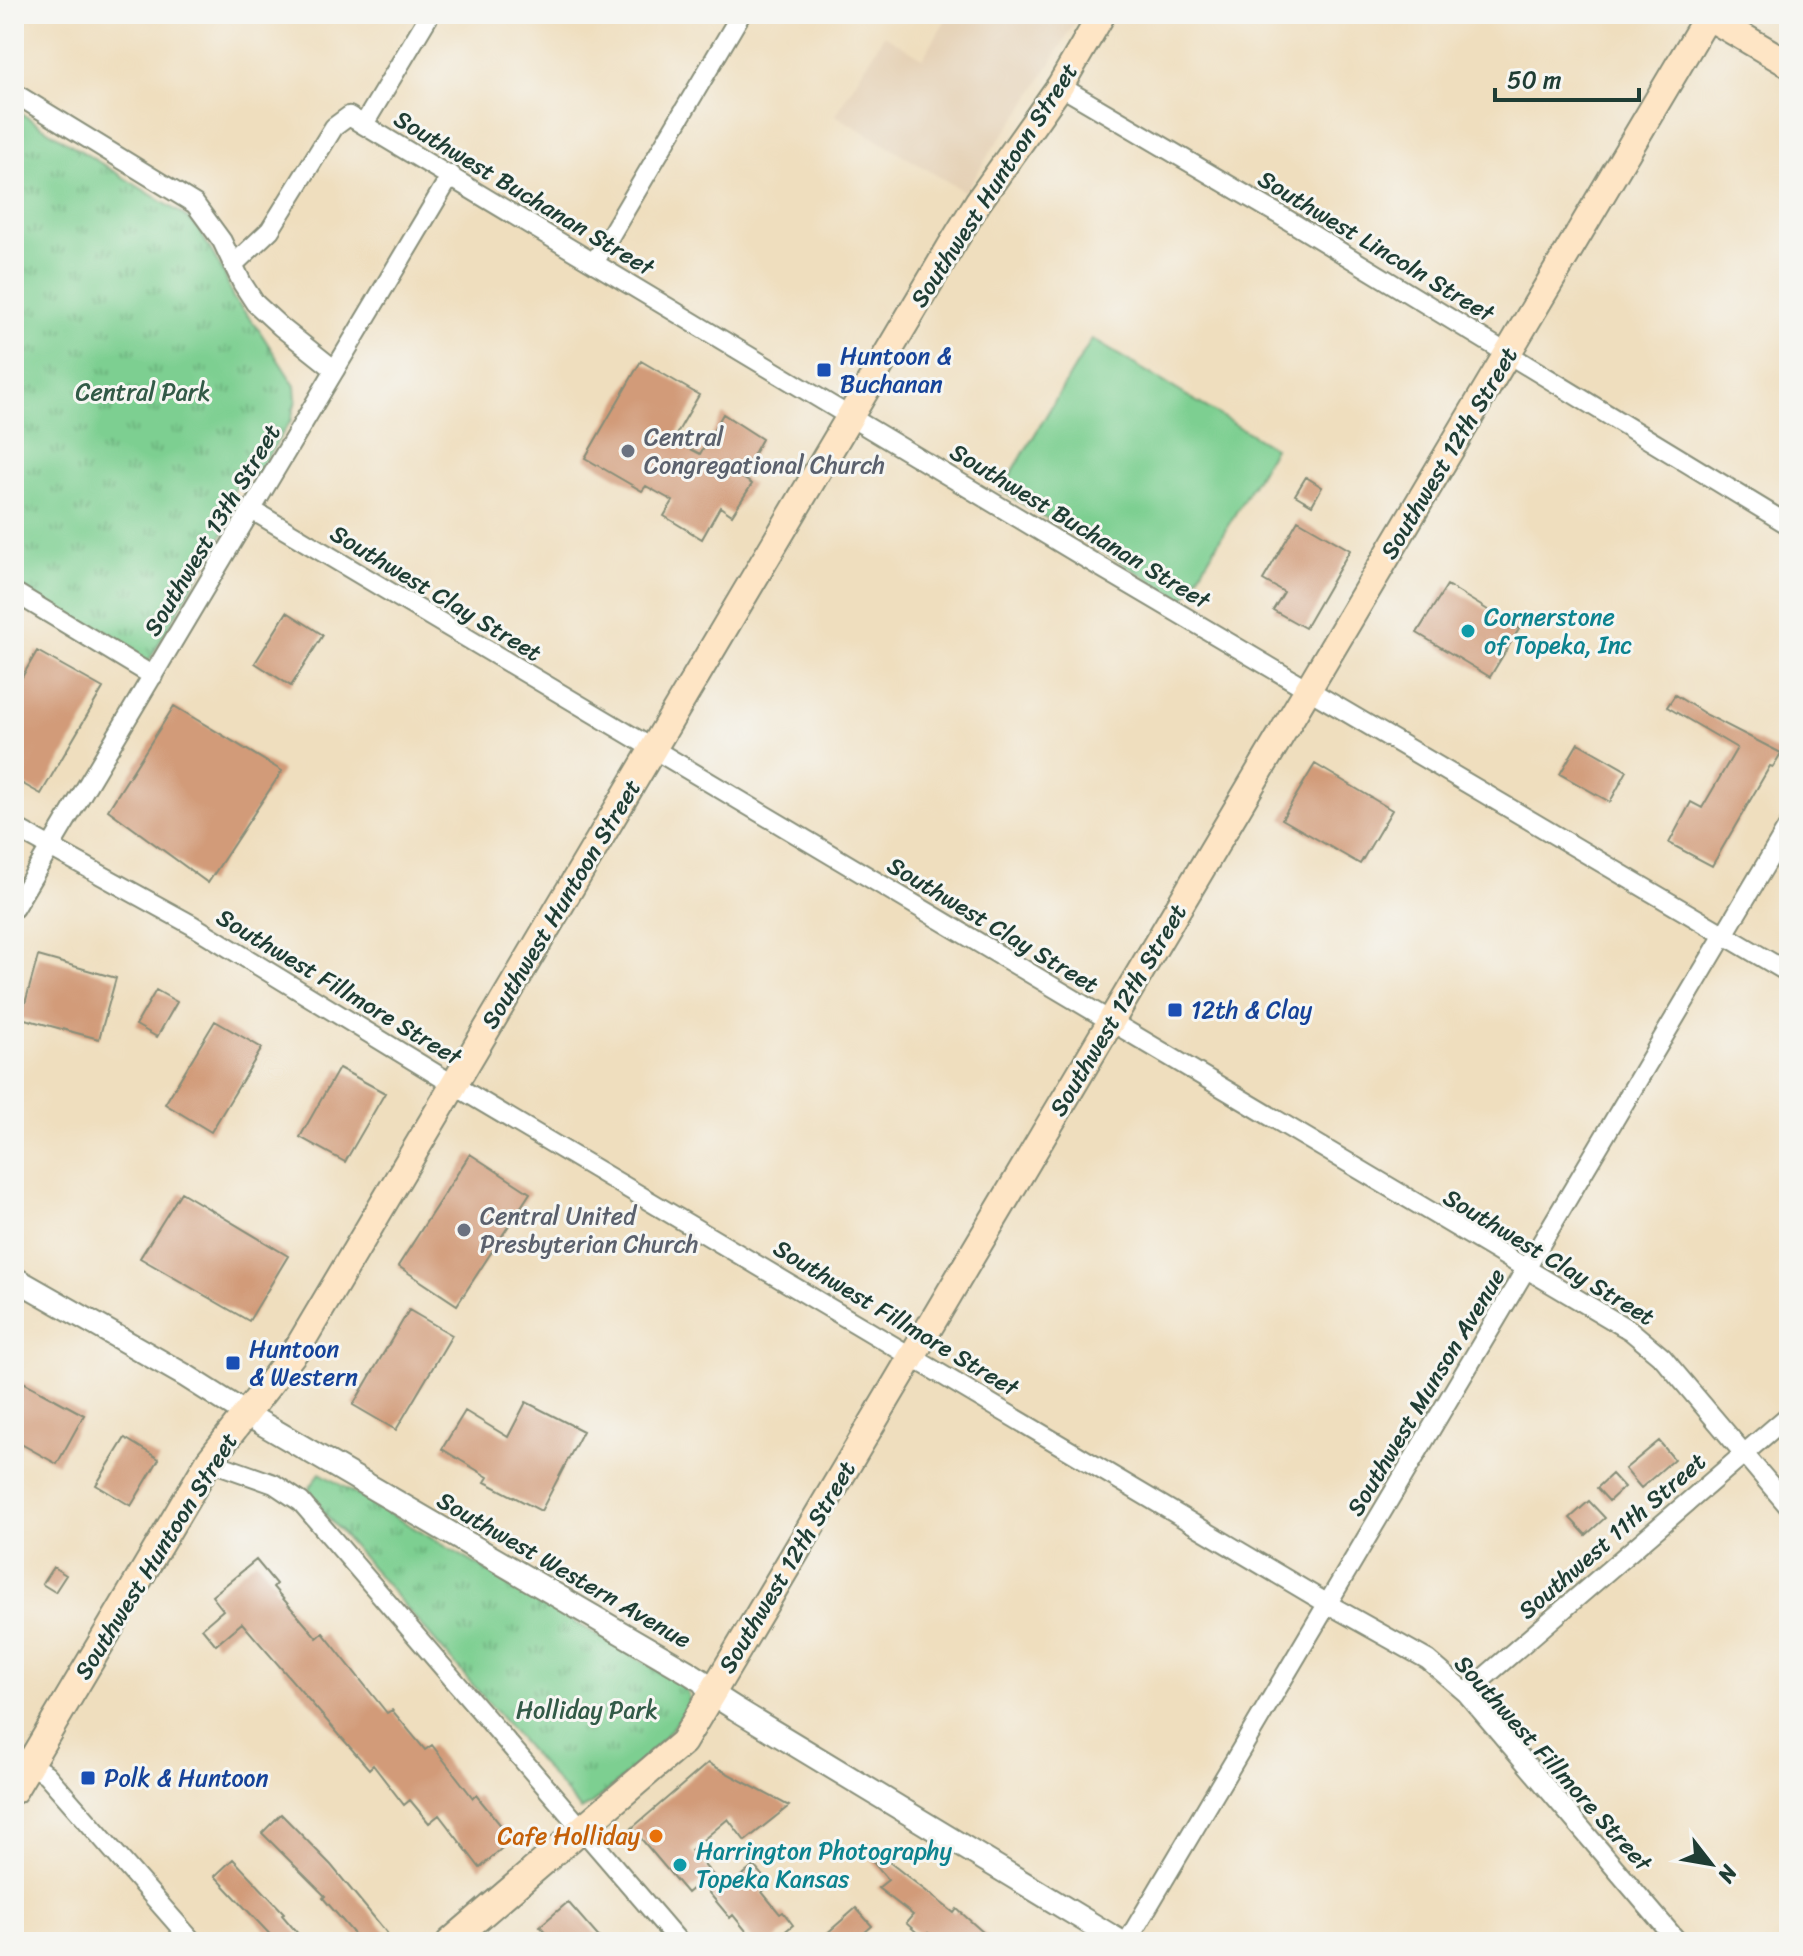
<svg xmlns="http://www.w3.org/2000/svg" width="1803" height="1956" font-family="Sriracha,sans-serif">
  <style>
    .built { fill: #e5d1b6 }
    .grass { fill: #7dcf91; stroke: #4e8662; stroke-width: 2 }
    .park { fill: url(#park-tufts); stroke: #4e8662; stroke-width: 2 }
    .building { fill: #d29b79 }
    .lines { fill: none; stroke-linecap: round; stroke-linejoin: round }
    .minor-casing { stroke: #878e79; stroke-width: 22 }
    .tertiary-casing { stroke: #878e79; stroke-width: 26 }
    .secondary-casing { stroke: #878e79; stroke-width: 30 }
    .minor { stroke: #fff; stroke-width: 18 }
    .tertiary { stroke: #fff; stroke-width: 22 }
    .secondary { stroke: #fee5c5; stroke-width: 26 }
    .transit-dot { fill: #1a4fb4; stroke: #f6f6f2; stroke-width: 3 }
    .worship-dot { fill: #6b7280; stroke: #f6f6f2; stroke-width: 3 }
    .culture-dot { fill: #0f9aa8; stroke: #f6f6f2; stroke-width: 3 }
    .food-dot { fill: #e8710a; stroke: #f6f6f2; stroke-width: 3 }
    .labels { text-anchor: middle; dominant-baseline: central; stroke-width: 6; stroke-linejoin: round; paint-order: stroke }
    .street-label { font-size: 24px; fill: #1f3d34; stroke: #f6f6f2 }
    .transit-label { font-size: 24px; fill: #164399; stroke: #f6f6f2; text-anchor: start }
    .park-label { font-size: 24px; fill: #325a47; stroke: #f6f6f2 }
    .worship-label { font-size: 24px; fill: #5b616d; stroke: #f6f6f2; text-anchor: start }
    .culture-label { font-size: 24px; fill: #0d838f; stroke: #f6f6f2; text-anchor: start }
    .food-label { font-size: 24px; fill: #c56008; stroke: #f6f6f2; text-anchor: end }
  </style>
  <defs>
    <pattern id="park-tufts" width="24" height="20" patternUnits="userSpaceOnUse" patternTransform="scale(2)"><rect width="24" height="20" fill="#7dcf91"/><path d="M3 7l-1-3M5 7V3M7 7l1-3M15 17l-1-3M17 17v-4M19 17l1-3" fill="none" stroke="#66a977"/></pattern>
  </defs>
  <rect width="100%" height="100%" fill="#f6f6f2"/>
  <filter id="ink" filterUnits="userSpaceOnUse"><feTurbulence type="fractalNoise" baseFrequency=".0125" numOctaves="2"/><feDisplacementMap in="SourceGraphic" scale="16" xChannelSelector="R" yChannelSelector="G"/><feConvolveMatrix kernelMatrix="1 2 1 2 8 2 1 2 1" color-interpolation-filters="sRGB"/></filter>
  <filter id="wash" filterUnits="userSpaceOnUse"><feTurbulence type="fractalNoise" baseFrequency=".006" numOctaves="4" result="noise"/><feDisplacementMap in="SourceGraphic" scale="32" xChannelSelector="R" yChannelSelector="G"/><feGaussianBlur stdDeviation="1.8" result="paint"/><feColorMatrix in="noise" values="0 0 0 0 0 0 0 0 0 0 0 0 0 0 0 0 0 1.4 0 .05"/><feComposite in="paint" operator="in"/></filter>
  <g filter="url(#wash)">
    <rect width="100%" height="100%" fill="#efdebe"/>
    <!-- built -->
    <path class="built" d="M949,14H1080L1023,109L993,148L965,192L835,115L884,35L923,58Z"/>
    <!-- grass -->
    <path class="grass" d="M1092,339L1274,448L1184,600L1001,491Z"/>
    <!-- park -->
    <path class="park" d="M14,109L182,214L193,223L202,235L224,273L233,298L257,327L295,386L296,400L291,420L254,478L244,474L223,509L228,522L226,529L147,664L136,660L14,582Z
      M320,1473L681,1684C687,1690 691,1696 687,1706C678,1729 604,1799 581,1810L319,1507L309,1489Z"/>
    <g id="blocks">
      <!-- building -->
      <path class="building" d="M641,361L699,395L673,440L700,454L723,414L762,439L741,477L752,484L732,515L720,507L702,539L664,516L673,501L646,486L642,491L585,458Z
        M1306,477L1322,487L1312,505L1295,495Z
        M1298,520L1350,550L1305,628L1273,610L1284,592L1263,580Z
        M1447,585L1519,629L1490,677L1417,633Z
        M287,612L323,635L291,686L255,663Z
        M37,651L103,688L41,794L14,779V691Z
        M1675,695L1707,715L1781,753L1773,767L1770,766L1712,866L1669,843L1691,802L1702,808L1737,748L1667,707Z
        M174,706L282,771L208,883L108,810Z
        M1578,743L1627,771L1610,802L1560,774Z
        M1315,764L1392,810L1360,864L1282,819Z
        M38,956L116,978L99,1039L21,1018Z
        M156,990L177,1002L157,1037L136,1025Z
        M215,1021L262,1048L211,1132L165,1104Z
        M339,1068L385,1093L345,1162L300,1137Z
        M470,1154L530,1193L457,1305L398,1266Z
        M181,1192L288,1256L249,1321L140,1258Z
        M409,1310L452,1335L396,1430L353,1405Z
        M14,1377L84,1415L57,1464L14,1440Z
        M526,1402L583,1431L541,1511L485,1482L488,1477L442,1449L465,1411L508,1437Z
        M125,1438L159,1459L131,1506L96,1485Z
        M1659,1441L1674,1459L1641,1488L1625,1469Z
        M1612,1474L1624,1487L1609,1501L1597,1488Z
        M1589,1501L1605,1518L1586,1535L1570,1518Z
        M256,1560L276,1584L273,1587L317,1638L323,1633L387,1713L392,1710L425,1750L432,1745L473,1798L476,1795L512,1839L480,1868L439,1815L429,1823L410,1800L404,1805L373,1765L369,1769L242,1623L216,1645L202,1628L223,1610L212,1596Z
        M53,1567L66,1575L55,1592L42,1584Z
        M708,1763L789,1806L745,1841L728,1819L691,1850L725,1889L754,1866L770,1885L762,1892L780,1914L783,1912L793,1925L772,1942H755L733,1915L730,1918L700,1882L687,1893L632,1828Z
        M281,1814L331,1865L387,1933L377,1942H361L323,1898L325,1896L262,1833Z
        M865,1843L954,1913L957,1909L994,1942H938L928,1933L923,1938L906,1923L913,1915L878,1888L888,1880L860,1847Z
        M233,1859L284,1913L282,1915L305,1942H277L215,1876Z
        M568,1902L603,1942H554L540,1926Z
        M856,1908L872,1926L854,1942H817Z"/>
    </g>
  </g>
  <g filter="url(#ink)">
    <use href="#blocks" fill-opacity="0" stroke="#878e79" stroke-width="2"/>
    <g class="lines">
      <defs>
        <path id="minor" d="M1060,86L1283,217L1789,525
          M14,93L195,204L222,241L242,283L255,303L281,327L335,370
          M364,124L430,14
          M594,263L741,14
          M233,265L270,230L334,127L349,116L1092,562L1789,973
          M252,510L1631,1331L1663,1358L1789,1507
          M14,592L153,676
          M14,827L192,925L454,1085L1328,1604L1428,1660L1466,1693L1678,1942
          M14,908L451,175
          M209,1461L274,1484L301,1502L679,1942
          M1466,1693L1789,1415
          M14,1755L46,1774L193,1942
          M1127,1942L1789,825"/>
        <path id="tertiary" d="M14,1278L186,1376L246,1414L688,1672L702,1681L711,1693L736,1709L1121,1942"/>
        <path id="secondary" d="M1704,14L1789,64
          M14,1790L209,1461L299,1346L951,246L978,202L1060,86L1102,14
          M450,1942L683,1742L1709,14"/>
      </defs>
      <!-- minor casing -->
      <use href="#minor" class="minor-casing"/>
      <!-- tertiary casing -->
      <use href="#tertiary" class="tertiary-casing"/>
      <!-- secondary casing -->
      <use href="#secondary" class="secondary-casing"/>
      <!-- minor -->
      <use href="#minor" class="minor"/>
      <!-- tertiary -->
      <use href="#tertiary" class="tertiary"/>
      <!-- secondary -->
      <use href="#secondary" class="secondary"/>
    </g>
  </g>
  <!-- markers -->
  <g class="transit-dot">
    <rect x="816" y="362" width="16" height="16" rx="4"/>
    <rect x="1167" y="1002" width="16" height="16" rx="4"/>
    <rect x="225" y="1355" width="16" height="16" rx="4"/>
    <rect x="80" y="1770" width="16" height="16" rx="4"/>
  </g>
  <g class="worship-dot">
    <circle cx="628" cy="451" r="8"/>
    <circle cx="464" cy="1230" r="8"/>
  </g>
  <g class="culture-dot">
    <circle cx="1468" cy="631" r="8"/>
    <circle cx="680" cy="1865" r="8"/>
  </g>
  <circle class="food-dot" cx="656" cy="1836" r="8"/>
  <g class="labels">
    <!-- street labels -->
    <g class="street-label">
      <text transform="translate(994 185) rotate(-57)">Southwest Huntoon Street</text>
      <text transform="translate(524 193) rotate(31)">Southwest Buchanan Street</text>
      <text transform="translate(1376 246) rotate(31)">Southwest Lincoln Street</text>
      <text transform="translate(1449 453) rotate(-59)">Southwest 12th Street</text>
      <text transform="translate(1080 526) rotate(31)">Southwest Buchanan Street</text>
      <text transform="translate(212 530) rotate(-59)">Southwest 13th Street</text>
      <text transform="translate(436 593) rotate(31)">Southwest Clay Street</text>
      <text transform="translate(561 904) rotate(-59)">Southwest Huntoon Street</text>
      <text transform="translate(993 925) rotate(31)">Southwest Clay Street</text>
      <text transform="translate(339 987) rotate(31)">Southwest Fillmore Street</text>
      <text transform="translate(1118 1010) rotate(-59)">Southwest 12th Street</text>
      <text transform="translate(1549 1257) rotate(31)">Southwest Clay Street</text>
      <text transform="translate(896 1318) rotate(31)">Southwest Fillmore Street</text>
      <text transform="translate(1426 1392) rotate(-59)">Southwest Munson Avenue</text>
      <text transform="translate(1612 1536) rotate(-41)">Southwest 11th Street</text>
      <text transform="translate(156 1556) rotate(-58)">Southwest Huntoon Street</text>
      <text transform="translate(787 1567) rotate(-59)">Southwest 12th Street</text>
      <text transform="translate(564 1570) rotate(30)">Southwest Western Avenue</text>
      <text transform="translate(1553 1763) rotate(48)">Southwest Fillmore Street</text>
    </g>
    <!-- transit labels -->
    <g class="transit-label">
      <text x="840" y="356">Huntoon &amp;<tspan x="840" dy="28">Buchanan</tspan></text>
      <text x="1191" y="1010">12th &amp; Clay</text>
      <text x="249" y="1349">Huntoon<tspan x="249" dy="28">&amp; Western</tspan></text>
      <text x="104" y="1778">Polk &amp; Huntoon</text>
    </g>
    <!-- park labels -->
    <g class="park-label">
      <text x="143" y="392">Central Park</text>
      <text x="587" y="1710">Holliday Park</text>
    </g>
    <!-- worship labels -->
    <g class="worship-label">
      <text x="644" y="437">Central<tspan x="644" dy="28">Congregational Church</tspan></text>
      <text x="480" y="1216">Central United<tspan x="480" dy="28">Presbyterian Church</tspan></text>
    </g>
    <!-- culture labels -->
    <g class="culture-label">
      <text x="1484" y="617">Cornerstone<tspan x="1484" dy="28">of Topeka, Inc</tspan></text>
      <text x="696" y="1851">Harrington Photography<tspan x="696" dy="28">Topeka Kansas</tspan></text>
    </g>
    <!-- food labels -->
    <g class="food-label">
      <text x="640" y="1836">Cafe Holliday</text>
    </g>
  </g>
  <!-- margin -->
  <rect width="1803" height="1956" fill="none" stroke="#f6f6f2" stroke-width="48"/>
  <!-- north arrow -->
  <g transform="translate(1711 1864) rotate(121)" stroke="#f6f6f2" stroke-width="6" paint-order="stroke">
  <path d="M0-6L14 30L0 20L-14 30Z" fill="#1f3d34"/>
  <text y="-12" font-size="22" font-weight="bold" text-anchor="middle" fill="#1f3d34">N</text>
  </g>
  <!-- scale -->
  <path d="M1495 88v12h144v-12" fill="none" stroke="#1f3d34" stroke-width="4"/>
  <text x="1507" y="88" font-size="24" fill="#1f3d34" stroke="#f6f6f2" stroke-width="6" paint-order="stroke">50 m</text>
</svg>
